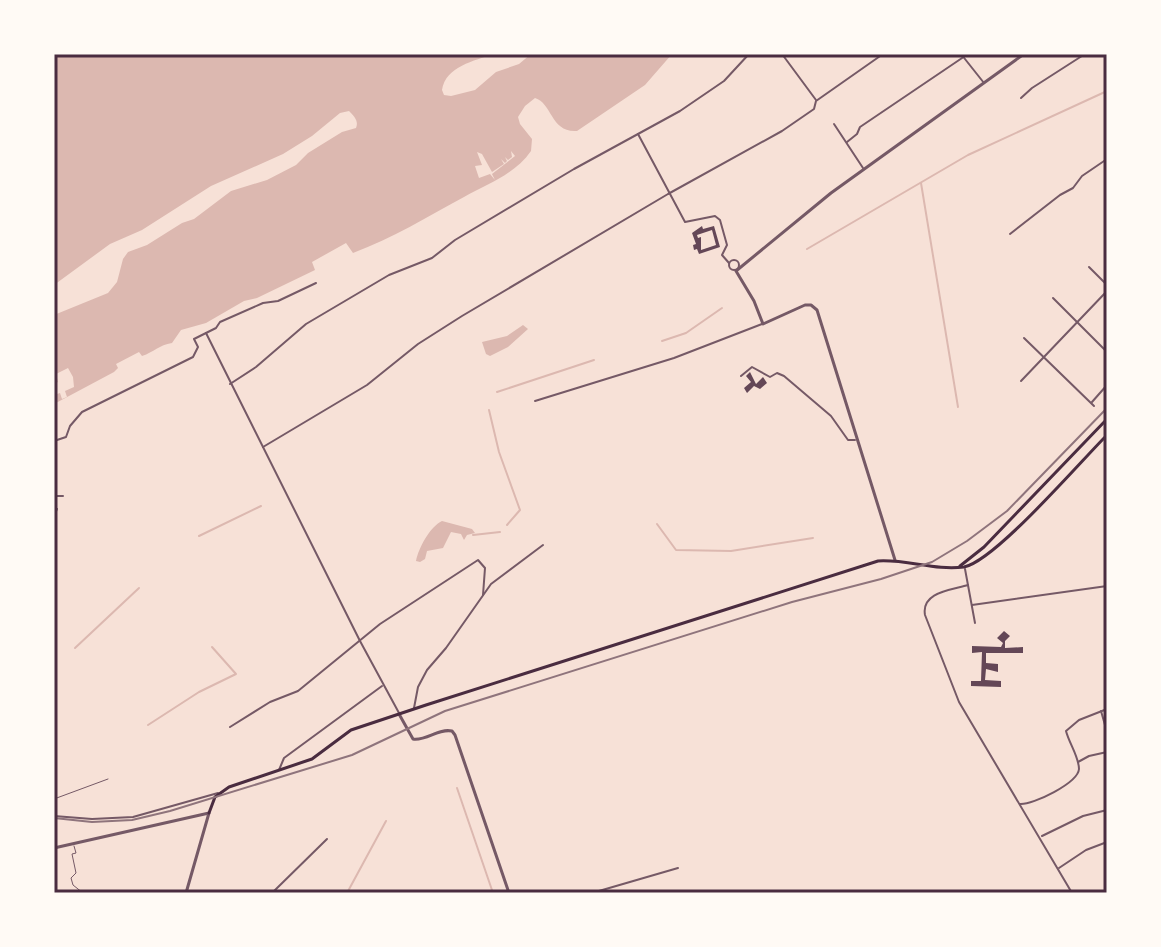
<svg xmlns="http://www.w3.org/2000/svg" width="1161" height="947" font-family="Overpass,sans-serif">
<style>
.water{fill:#dcb8b0}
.pier{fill:#f7e1d7}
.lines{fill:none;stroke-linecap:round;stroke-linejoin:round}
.stream{stroke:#dcb8b0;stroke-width:2}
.building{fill:#644757;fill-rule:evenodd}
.service{stroke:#755966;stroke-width:1}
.minor{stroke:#755966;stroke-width:2}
.tertiary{stroke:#755966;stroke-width:3}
.secondary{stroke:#4a2c40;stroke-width:3}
.rail{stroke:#8f747c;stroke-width:2}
.neatline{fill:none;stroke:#4a2c40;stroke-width:3}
</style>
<rect width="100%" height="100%" fill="#f7e1d7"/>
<g class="water">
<path d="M54,54H494C474,61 446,66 442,90L444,95L451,96L475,90L496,72L519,64L531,54H672L645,85L577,131C551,133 552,103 535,98L525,106L518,117L520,124L532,139L531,151C515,174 488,184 464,197C427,217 393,238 353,253L346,243L312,262L315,270L257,298L244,301L206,323L181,330L172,343C159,345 154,352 142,356L139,352L116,364L118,368L114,372L54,404V315L108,293L117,282L123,259L128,252L147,245L182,223L194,219L231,191L267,180L296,165L308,153L342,132L356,128C359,121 354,116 349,111L340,113L312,136L283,154L211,186L142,230L110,244L54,285Z"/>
<path d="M523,325L528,329L508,347L490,356L486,354L482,342L507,336Z"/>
<path d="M442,521L472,529L475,533L467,535L464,540L461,534L451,532L443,548L427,551L425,559L420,562L416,561C419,547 430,527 442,521Z"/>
</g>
<g class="pier">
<path d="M511,151L515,156L492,174L495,180L490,174L479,178L475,166L482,165L477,152L482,154L492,172L504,164L501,159L505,163L507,161L505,157L508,160L512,157Z"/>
<path d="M68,368L73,377L74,387L65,391L67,397L62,399L60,393L54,395V384L58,382L56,374Z"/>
</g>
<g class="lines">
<g class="stream">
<path d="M921,183L958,407"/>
<path d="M807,249L968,155L1107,91"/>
<path d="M662,341L686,333L722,308"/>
<path d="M497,392L594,360"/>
<path d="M489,410L499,452L520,510L507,525"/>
<path d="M657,524L676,550L731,551L813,538"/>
<path d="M473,535L500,532"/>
<path d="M199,536L261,506"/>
<path d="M75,648L139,588"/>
<path d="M148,725L199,692L236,674L212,647"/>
<path d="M457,788L493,893"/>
<path d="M347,893L386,821"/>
</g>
</g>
<g class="building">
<path d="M702,226L703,229L714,226L720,247L699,254L697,249L694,250L693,245L696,244L692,233ZM712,230L716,245L701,250V237L698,238L697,235Z"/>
<path d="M750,372L756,384L763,377L767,383L760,389L754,386L747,393L744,388L751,382L746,376Z"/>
<path d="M1004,631L1010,636L1005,641V648L1023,647V653H986V663L998,664V672L986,669L985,680L1001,681V687L971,686V681H981L982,652L972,653V646L1001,647L1003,643L997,638Z"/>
</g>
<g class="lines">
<g class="service">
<path d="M54,799L108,779"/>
<path d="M74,846L76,853L72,854L76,873L71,878L73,885L83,893"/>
</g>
<g class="minor">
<path d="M782,54L816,100"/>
<path d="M961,54L984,83"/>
<path d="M1021,98L1032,88L1085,54"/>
<path d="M834,124L863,168"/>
<path d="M638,134L685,222L715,216L720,220L727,245L722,255L729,263"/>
<path d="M847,142L857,134L860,127L968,54"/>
<path d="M1010,234L1060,195L1073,188L1082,176L1107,159"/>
<circle cx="734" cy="265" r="5"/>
<path d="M1089,267L1107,285"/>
<path d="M1053,298L1107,352"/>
<path d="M206,333L360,641L399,713"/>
<path d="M1024,338L1094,406"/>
<path d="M741,376L752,367L770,377L777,373L784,376L831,416L848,440H855"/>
<path d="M1021,381L1107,291"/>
<path d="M230,384L256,367L306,324L389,275L432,258L455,240L574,169L680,111L724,81L749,54"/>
<path d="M535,401L674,358L762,324"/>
<path d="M1092,402L1107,385"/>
<path d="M54,441L66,437L70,426L82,412L193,357L198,347L194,339L216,328L220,322L263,303L278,301L316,283"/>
<path d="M263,447L367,385L418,344L462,316L668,194L782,131L814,109L816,101L883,54"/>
<path d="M54,496H63"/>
<path d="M54,517L57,509"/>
<path d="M965,569L975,623"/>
<path d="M968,585C951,590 921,592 925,615L959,702L1072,893"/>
<path d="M972,605L1107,586"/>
<path d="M414,708L418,687L427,670L446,648L491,584L543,545"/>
<path d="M1101,711L1107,732"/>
<path d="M230,727L270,702L298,691L380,624L478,560L485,568L483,595"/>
<path d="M1078,762L1089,756L1107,752"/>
<path d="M279,770L284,758L382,686"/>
<path d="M1020,804C1033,805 1078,783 1079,769C1079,757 1069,743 1066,731L1079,720L1107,709"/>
<path d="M54,816L92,819L133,817L218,793"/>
<path d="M1042,836L1083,816L1107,810"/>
<path d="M1059,868L1086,850L1107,842"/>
<path d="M272,893L327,839"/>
<path d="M592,893L678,868"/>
</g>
<g class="tertiary">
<path d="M895,560L817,310L811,305H805L763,324L754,301L736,271L831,193L1024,54"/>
<path d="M399,714L413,739C427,741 438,728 452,731L455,735L509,893"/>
<path d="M54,848L209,813L186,893"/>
</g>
<g class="secondary">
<path d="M960,566L984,547L1107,419"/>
<path d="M209,813L215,797L229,787L312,759L351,730L426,705L878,561C907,559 935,571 964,567C995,561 1080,462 1107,435"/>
</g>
<path class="rail" d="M54,818L92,822L132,820L170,811L352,755L445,711L792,602L881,579L932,562L967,541L1007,511L1107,408"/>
</g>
<rect width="1161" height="947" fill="none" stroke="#fffaf5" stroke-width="112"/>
<rect x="56" y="56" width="1049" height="835" class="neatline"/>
</svg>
